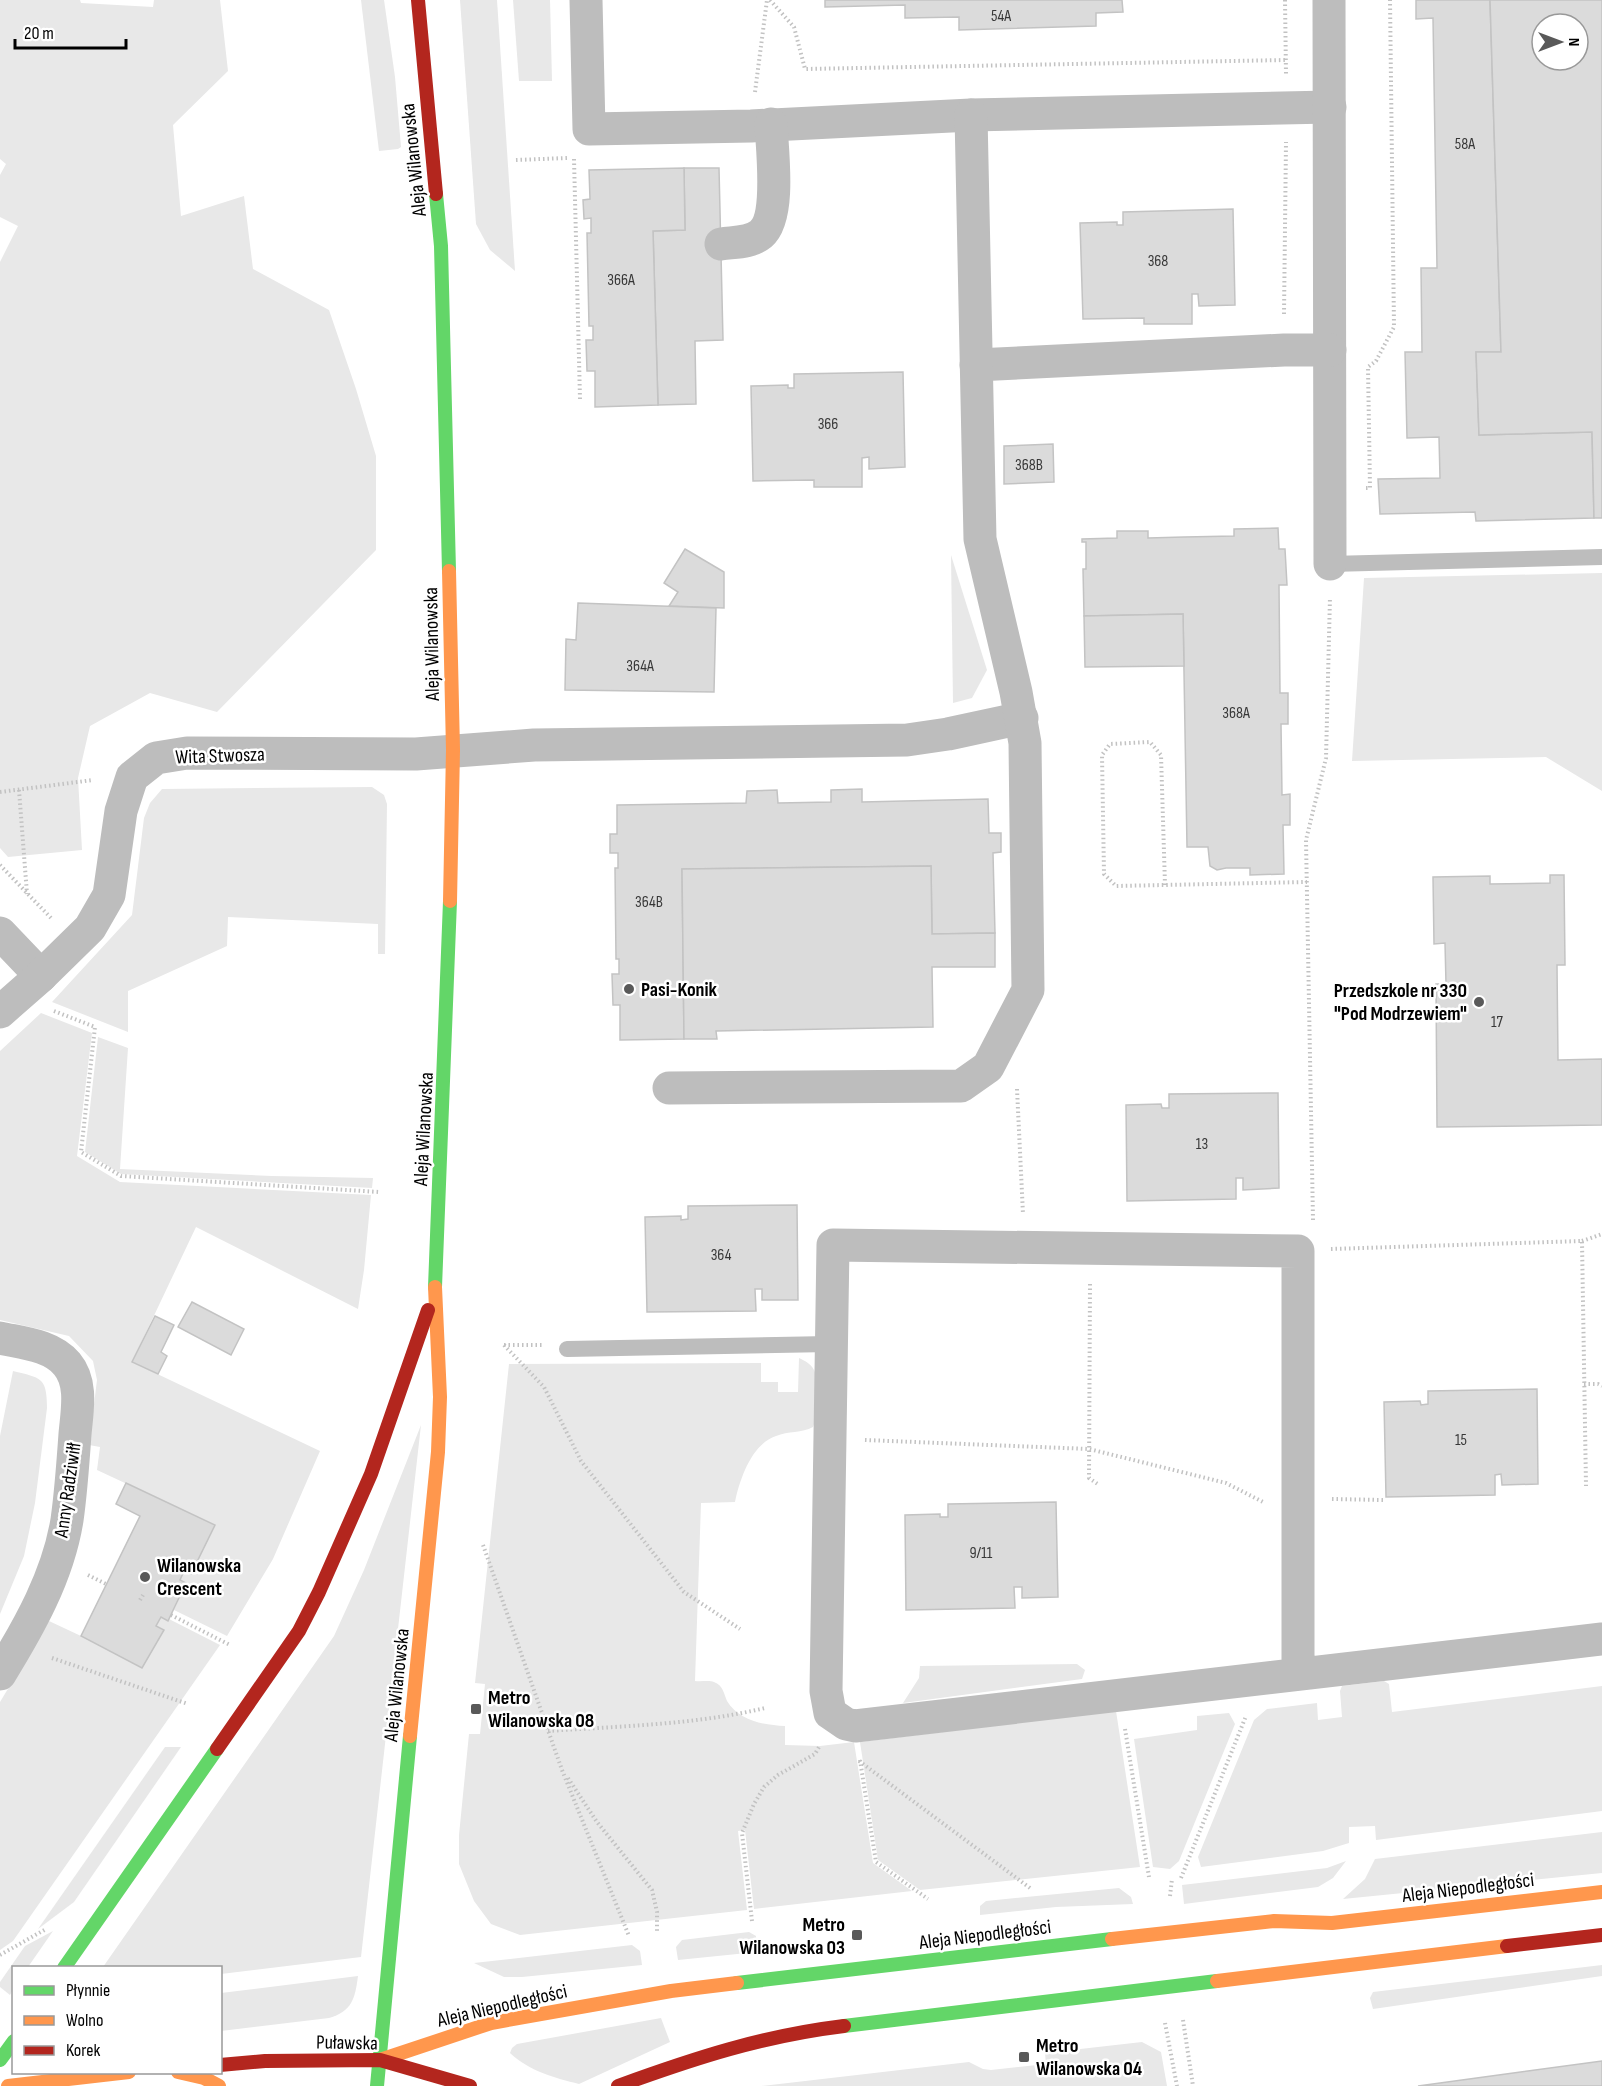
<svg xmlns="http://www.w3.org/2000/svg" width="1602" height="2086" font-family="'Sofia Sans Condensed',sans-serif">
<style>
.green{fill:#e8e8e8}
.building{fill:#dbdbdb;stroke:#c3c3c3;stroke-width:1.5;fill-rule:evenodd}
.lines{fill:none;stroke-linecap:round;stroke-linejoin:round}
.path{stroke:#c2c2c2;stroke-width:4;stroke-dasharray:1.5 3;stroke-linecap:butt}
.lane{stroke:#bdbdbd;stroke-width:16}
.street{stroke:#bdbdbd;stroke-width:33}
.fast{stroke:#63d668;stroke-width:14}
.slow{stroke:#ff974d;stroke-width:14}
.jam{stroke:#b3261e;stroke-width:14}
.poi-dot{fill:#595959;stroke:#fff;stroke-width:2}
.labels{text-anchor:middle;stroke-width:5;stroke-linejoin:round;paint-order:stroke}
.number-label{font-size:16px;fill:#373737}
.street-label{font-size:20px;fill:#000;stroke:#fff}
.poi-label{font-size:20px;font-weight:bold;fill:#000;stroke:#fff;text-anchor:start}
</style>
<rect width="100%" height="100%" fill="#fff"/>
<g class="green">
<path d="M0,0H80L81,3L153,7L154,0H220L228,71L173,125L181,216L244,196L253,269L329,310L356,389L376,456V550L217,712L150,693L90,726L78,778L82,850L8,857L0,848V262L18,226L0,217V175L6,164L0,159Z"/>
<path d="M361,0H384L395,77L401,147L398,149L379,151Z"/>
<path d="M460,0H497L515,271L490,250L476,224Z"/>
<path d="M513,0H550L552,81H519Z"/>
<path d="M951,555L987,670L972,698L953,703Z"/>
<path d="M1602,573V791L1546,757L1352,761L1364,578Z"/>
<path d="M372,787L384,795L387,804L385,954H378V924L228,917L227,946L128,991V1032L52,1002L132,915L144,818L150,803L162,789Z"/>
<path d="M41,1013L92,1033L77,1156L120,1182L371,1195L364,1270L358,1309L196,1227L132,1362L320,1451L273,1559L227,1636L174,1610L186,1583L180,1580L184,1571L191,1574L215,1525L97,1470L100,1447L89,1445L97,1380L93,1361L69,1336L0,1320V1051Z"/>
<path d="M98,1037L128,1048L120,1169L272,1176L373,1178L372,1188L121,1174L85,1152Z"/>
<path d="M799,1358C805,1361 810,1363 814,1370C820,1381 818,1415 813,1427C802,1433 788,1431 776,1436C752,1444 740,1478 735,1502L701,1503L695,1681C701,1682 709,1680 714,1682C723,1685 724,1694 727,1701C739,1721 764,1725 785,1726V1745L820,1746L854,1742L873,1863L912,1891L754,1909L745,1830L738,1831L747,1910L520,1935L491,1924L474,1901L459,1864V1835L469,1734H480L485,1684L475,1683L509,1364L761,1363V1382H778V1392H798Z"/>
<path d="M13,1371C41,1378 47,1377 47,1408L35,1503L24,1556L0,1614V1436Z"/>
<path d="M421,1425L361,1957L221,1974L220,1968L103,1967L334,1636L364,1570Z"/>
<path d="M161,1617L168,1621L169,1619L220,1645L13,1941L0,1950V1702L49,1621L81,1636L156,1626Z"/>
<path d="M1077,1664L1085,1670L1082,1679L903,1703L919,1678L920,1666Z"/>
<path d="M1384,1681L1389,1684L1392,1712L1602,1686V1811L1376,1840L1375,1826L1349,1827V1843L1323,1851L1201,1867L1198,1857L1254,1720L1267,1709L1317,1703L1318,1720L1342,1717L1340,1691L1342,1686Z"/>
<path d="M1116,1711L1140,1867L920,1890L878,1860L860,1742Z"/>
<path d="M1229,1713L1235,1724L1179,1861L1170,1869L1153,1867L1134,1739L1197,1730V1716Z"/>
<path d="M165,1747H181L74,1902L38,1929Z"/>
<path d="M1602,1832V1873L1343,1899L1365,1879L1375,1859Z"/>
<path d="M1346,1861L1333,1878L1318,1887L1184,1904L1182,1885L1327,1868Z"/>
<path d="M1119,1888L1131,1897L1133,1904L1056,1907L980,1915V1906L986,1901Z"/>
<path d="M53,1931L28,1967L14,1968L13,1989L10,1995L0,1987V1982L25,1946Z"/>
<path d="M749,1932L756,1936L757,1952L678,1960L676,1947L682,1940Z"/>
<path d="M632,1945L640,1951L642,1965L522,1977H504L474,1963Z"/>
<path d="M1602,1965V1976L1373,2009L1370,1998L1373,1992Z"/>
<path d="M358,1976C355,1999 352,2011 329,2018L221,2031V1993Z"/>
<path d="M661,2018L670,2042L579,2084C555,2078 529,2071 510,2053L512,2048L517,2044Z"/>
<path d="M1142,2042L1161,2052L1167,2086H761L969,2062L983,2069L991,2070L1046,2064L1045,2053Z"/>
</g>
<g class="building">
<path d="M825,0H1122L1123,12L1096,13V26L959,30V17L905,18V5L825,7Z"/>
<path d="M1416,0H1490L1501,352H1476L1479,435L1592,432L1594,518L1476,521L1475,512L1380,514L1378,479L1440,478L1439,437L1407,438L1405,352H1422L1421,268H1437L1433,18L1416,19Z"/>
<path d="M1490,0H1602V518H1594L1592,432L1479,435L1476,352H1501ZM1542,24H1578V60H1542Z"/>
<path d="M684,168H719L723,340L695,341L696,404L658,405L653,231L685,230Z"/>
<path d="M684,168L685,230L653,231L658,405L595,407V371H587L586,340H593V326H589L587,233H591V218L584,219L583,200L590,199L589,170Z"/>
<path d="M1233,209L1235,305L1199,306L1198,294H1192V324H1144V318L1083,319L1080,223L1117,222V225H1123V212Z"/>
<path d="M903,372L905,467L869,469V457L862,458V487H814V480L753,481L751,386L788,385V388H794V374Z"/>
<path d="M1053,444L1054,482L1004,484V446Z"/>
<path d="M1278,528L1279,549H1285L1287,585H1279L1280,693H1288V724H1281L1282,795L1290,794V825H1283L1284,874L1250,875V868H1226L1217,870L1210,866L1208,847H1187L1183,614L1084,616L1083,569H1086V542H1082V539L1117,538V531H1148V538L1184,537L1234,536V529Z"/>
<path d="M685,549L724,572V608L669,606L678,592L664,583Z"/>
<path d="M578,603L716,608L714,692L565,690L566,639L576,640Z"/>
<path d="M1183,614L1184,666L1085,667L1084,616Z"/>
<path d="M862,789V802L988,799L989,833H1001V852L993,853L995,933L932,934L931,866L682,869L684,1039L620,1040V1005H613L612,974H619V959H616L615,868H618V853H610V834H617V805L746,803L747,791L777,790L778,803L831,802V790Z"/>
<path d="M931,866L932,934L995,933V967H932L933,1027L716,1031L717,1039H684L682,869Z"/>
<path d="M1550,875H1564L1565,965H1557L1558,1060L1602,1059V1125L1437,1127L1436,984H1446L1445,943L1434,944L1433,877L1490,876V884L1550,883Z"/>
<path d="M1278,1093L1279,1188L1243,1190V1178H1236V1199L1127,1201L1126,1105L1161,1104L1162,1108H1169V1094Z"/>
<path d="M797,1205L798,1300H762V1289H755L756,1311L647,1312L645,1217L681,1216V1220L688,1219V1206Z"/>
<path d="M192,1302L244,1329L231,1355L178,1327Z"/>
<path d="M155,1316L174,1325L161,1352L167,1356L158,1374L132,1362Z"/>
<path d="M1537,1389L1538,1484L1502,1485L1501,1474L1495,1475V1495L1386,1497L1384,1402L1420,1401L1421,1405L1428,1404V1391Z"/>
<path d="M126,1483L215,1525L191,1574L184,1571L180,1580L186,1583L168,1621L161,1617L156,1626L164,1630L142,1668L81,1636L140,1516L116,1504Z"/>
<path d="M1056,1502L1058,1597L1022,1598V1587H1014L1015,1608L906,1610L905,1515L940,1514V1517H948V1504Z"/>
<path d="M1602,2061V2086H1418Z"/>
</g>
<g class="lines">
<g class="path">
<path d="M770,0L794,27L805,69L1286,60"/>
<path d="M1285,0L1286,74"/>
<path d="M755,92L767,0"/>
<path d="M574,159L580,399"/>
<path d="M516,160L567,158"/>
<path d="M1284,314L1286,142"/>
<path d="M1366,488H1370L1368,367L1376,361L1394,327L1390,0"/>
<path d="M19,790L27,894"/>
<path d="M0,792L93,780"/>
<path d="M0,865L51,918"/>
<path d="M1165,885L1161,755L1150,742L1110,744L1102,755L1104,874L1116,886L1307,882"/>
<path d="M54,1011L95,1027L81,1152L121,1176L379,1192"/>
<path d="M1017,1089L1023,1214"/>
<path d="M1313,1220L1306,840L1326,758L1330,597"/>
<path d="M1582,1241L1602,1234"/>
<path d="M1331,1249L1582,1241L1586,1486"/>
<path d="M1090,1284L1089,1478L1099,1485"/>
<path d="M504,1345L544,1387L581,1461L684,1592L740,1629"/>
<path d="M504,1345H542"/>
<path d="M1584,1384H1598L1602,1386"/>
<path d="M865,1440L1089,1449L1226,1483L1263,1502"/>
<path d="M1332,1499L1383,1500"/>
<path d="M483,1545L562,1770L629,1936"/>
<path d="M88,1575L106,1584"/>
<path d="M140,1600L143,1595"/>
<path d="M171,1615L230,1645"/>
<path d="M52,1658L188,1704"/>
<path d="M1125,1729L1149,1877"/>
<path d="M548,1731C621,1726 694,1725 765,1708"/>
<path d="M860,1760L876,1862L928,1899"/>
<path d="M859,1761L1030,1888"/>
<path d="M568,1778L597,1822L652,1890L657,1912V1933"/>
<path d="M1181,1878L1246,1716"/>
<path d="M1170,1896L1172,1879"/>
<path d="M752,1921L742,1833L754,1804L764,1787L778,1775L815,1754L819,1747"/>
<path d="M0,1955L46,1929"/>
<path d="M1183,2020L1193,2086"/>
<path d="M1165,2023L1177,2086"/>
</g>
<g class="lane">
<path d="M1330,564L1602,557"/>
<path d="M567,1349L830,1344"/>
</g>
<g class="street">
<path d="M586,0L589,129L751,126L971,115L1330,107"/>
<path d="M1329,0L1330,564"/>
<path d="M721,244C735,242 750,243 761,234C781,217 772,149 771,124"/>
<path d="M976,365L1284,350H1330"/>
<path d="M0,933L41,976"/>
<path d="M0,1012L41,976L90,928L109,895L121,811L132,777L156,758L187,753L416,754L534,745L907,740L948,734L1022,718"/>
<path d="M669,1088L961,1086L988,1067L1028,990L1025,743L1016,692L980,539L971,115"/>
<path d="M0,1338C22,1343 51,1345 67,1364C83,1383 77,1411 75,1434C73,1463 71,1492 67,1520C58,1576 29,1627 0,1674"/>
<path d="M1298,1674V1251L833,1245L826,1691L830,1713L846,1724L855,1726L1602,1639"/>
</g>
<g class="fast">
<path d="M436,194L441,246L449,571"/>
<path d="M435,1287L450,901"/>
<path d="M64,1968L217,1749"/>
<path d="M737,1983L1112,1939"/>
<path d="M844,2026L1217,1981"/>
<path d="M0,2060L14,2041"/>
<path d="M377,2086L410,1736"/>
</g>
<g class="slow">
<path d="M449,571L453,750L450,901"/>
<path d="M410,1736L438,1452L440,1397L435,1287"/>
<path d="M1112,1939L1274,1921L1332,1923L1602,1892"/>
<path d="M1217,1981L1507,1946"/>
<path d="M380,2060L491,2023L671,1991L737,1983"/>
<path d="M178,2072L204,2078L219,2086"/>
<path d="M8,2086L129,2072"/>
</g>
<g class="jam">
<path d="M418,0L436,194"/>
<path d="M217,1749L299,1631L319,1592L371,1474L428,1310"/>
<path d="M1507,1946L1602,1935"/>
<path d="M220,2065L265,2061L380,2060L470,2086"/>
<path d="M618,2086C695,2058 762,2036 844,2026"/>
</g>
</g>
<g class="poi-dot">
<circle cx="629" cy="989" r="6"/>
<circle cx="1479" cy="1002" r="6"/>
<circle cx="145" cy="1577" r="6"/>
<rect x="470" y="1703" width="12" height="12" rx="3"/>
<rect x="851" y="1929" width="12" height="12" rx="3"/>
<rect x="1018" y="2051" width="12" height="12" rx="3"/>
</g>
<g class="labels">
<g class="number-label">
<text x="1001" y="21">54A</text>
<text x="1465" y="149">58A</text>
<text x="1158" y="266">368</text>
<text x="621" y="285">366A</text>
<text x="828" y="429">366</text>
<text x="1029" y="470">368B</text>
<text x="640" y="671">364A</text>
<text x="1236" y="718">368A</text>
<text x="649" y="907">364B</text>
<text x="1497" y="1027">17</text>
<text x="1202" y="1149">13</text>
<text x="721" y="1260">364</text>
<text x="1461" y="1445">15</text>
<text x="981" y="1558">9/11</text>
</g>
<g class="street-label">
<text transform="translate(413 160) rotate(-96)" y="7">Aleja Wilanowska</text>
<text transform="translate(431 644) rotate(-91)" y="7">Aleja Wilanowska</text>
<text transform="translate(220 755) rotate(-2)" y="7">Wita Stwosza</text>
<text transform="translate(423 1129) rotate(-87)" y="7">Aleja Wilanowska</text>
<text transform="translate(67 1490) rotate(-82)" y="7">Anny Radziwiłł</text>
<text transform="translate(396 1685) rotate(-84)" y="7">Aleja Wilanowska</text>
<text transform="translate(1468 1887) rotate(-7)" y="7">Aleja Niepodległości</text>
<text transform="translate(985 1934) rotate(-7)" y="7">Aleja Niepodległości</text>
<text transform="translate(502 2005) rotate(-13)" y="7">Aleja Niepodległości</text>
<text transform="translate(347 2042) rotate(1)" y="7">Puławska</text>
</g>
<g class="poi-label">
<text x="641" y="996">Pasi-Konik</text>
<text x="1467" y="997" text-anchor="end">Przedszkole nr 330<tspan x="1467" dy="23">"Pod Modrzewiem"</tspan></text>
<text x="157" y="1572">Wilanowska<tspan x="157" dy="23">Crescent</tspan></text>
<text x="488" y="1704">Metro<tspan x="488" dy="23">Wilanowska 08</tspan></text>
<text x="845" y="1931" text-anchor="end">Metro<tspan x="845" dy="23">Wilanowska 03</tspan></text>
<text x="1036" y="2052">Metro<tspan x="1036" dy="23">Wilanowska 04</tspan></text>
</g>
</g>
<rect x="12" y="1966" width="210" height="108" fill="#ffffff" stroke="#999999" stroke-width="1.5"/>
<rect x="24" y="1986" width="30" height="9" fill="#63d668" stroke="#999999" stroke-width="1.5"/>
<text x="66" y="1996" font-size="18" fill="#000000">Płynnie</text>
<rect x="24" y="2016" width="30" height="9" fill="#ff974d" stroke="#999999" stroke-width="1.5"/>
<text x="66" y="2026" font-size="18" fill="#000000">Wolno</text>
<rect x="24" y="2046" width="30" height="9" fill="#b3261e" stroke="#999999" stroke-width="1.5"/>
<text x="66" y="2056" font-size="18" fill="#000000">Korek</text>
<g transform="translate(1560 42) rotate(90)"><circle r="28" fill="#ffffff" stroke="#999999" stroke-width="1.5"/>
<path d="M0-4.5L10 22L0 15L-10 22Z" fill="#595959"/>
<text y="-9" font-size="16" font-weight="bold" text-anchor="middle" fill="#000000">N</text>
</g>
<path d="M15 39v9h111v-9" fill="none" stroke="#000000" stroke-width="3"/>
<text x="24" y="39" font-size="18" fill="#000000" stroke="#ffffff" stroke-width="4.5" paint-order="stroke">20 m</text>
</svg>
